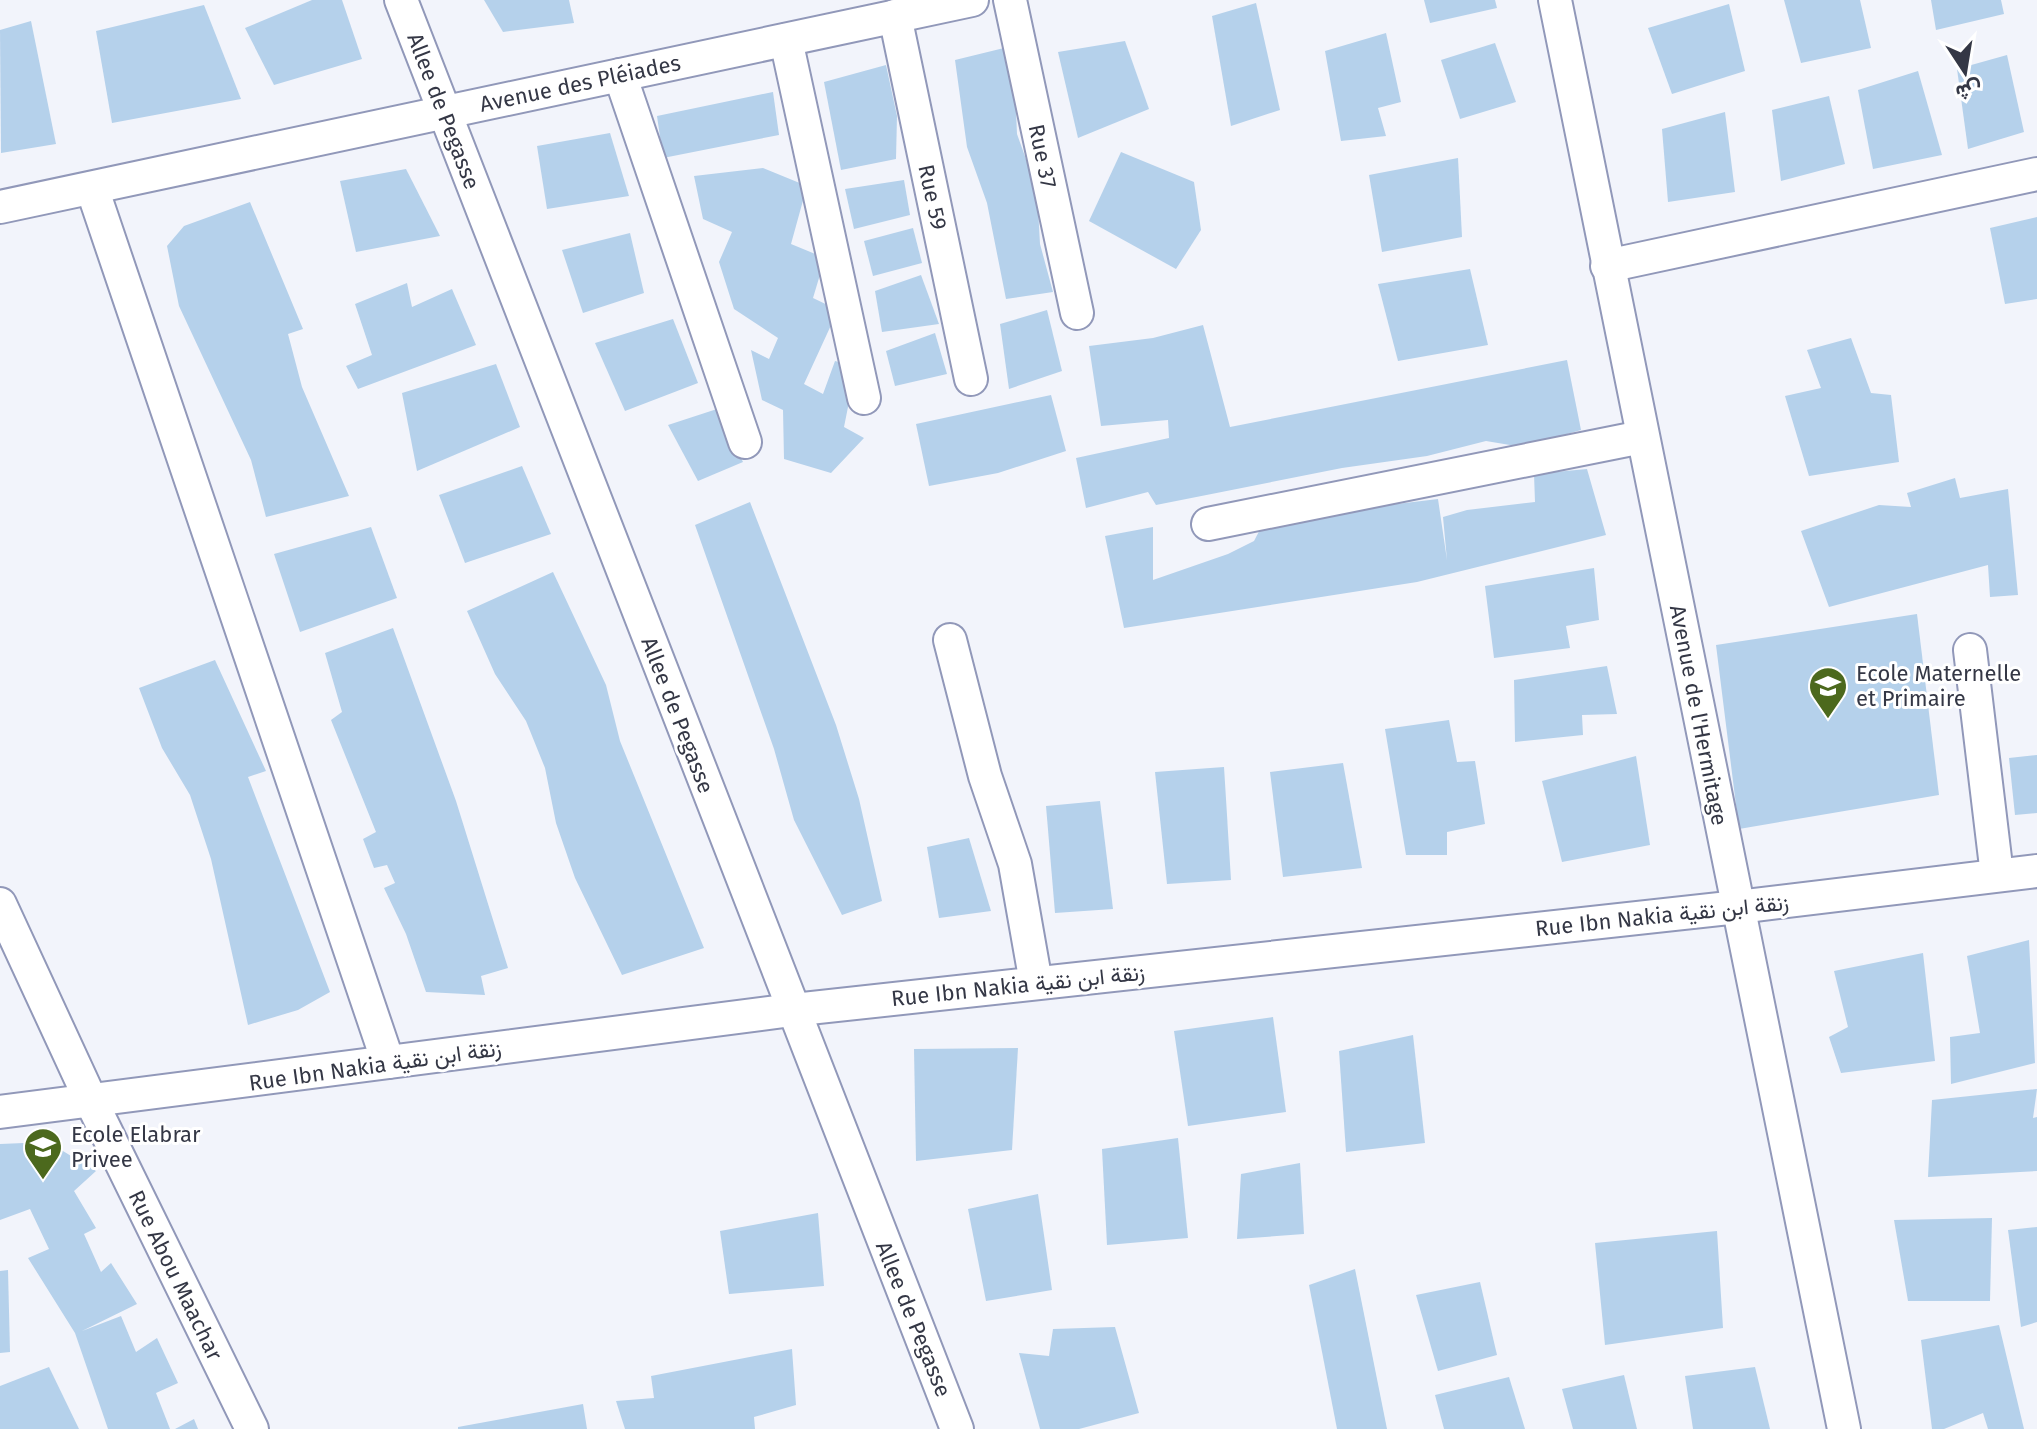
<svg xmlns="http://www.w3.org/2000/svg" width="2037" height="1429" font-family="'Fira Sans',Vazirmatn,sans-serif">
<style>
.building{fill:#b5d1eb}
.lines{fill:none;stroke-linecap:round;stroke-linejoin:round}
.street-casing{stroke:#9198b9;stroke-width:36}
.street{stroke:#fff;stroke-width:32}
.labels{text-anchor:middle;stroke-width:6;stroke-linejoin:round;paint-order:stroke}
.street-label{font-size:22px;fill:#343745;stroke:#fff}
.poi-label{font-size:22px;fill:#343745;stroke:#fff;text-anchor:start}
</style>
<rect width="100%" height="100%" fill="#f2f4fb"/>
<g class="building">
<path d="M312,0H342L362,59L274,85L245,28Z"/>
<path d="M484,0H569L574,23L503,32Z"/>
<path d="M1424,0H1495L1497,8L1430,23Z"/>
<path d="M1784,0H1860L1871,48L1801,63Z"/>
<path d="M1931,0H2001L2004,14L1936,30Z"/>
<path d="M1256,3L1280,110L1231,126L1212,16Z"/>
<path d="M1729,4L1745,71L1672,94L1648,28Z"/>
<path d="M204,5L241,99L112,123L96,31Z"/>
<path d="M31,21L56,144L1,153L0,30Z"/>
<path d="M1386,33L1401,102L1378,108L1386,136L1341,141L1325,51Z"/>
<path d="M1125,41L1149,109L1078,138L1058,52Z"/>
<path d="M1495,43L1516,102L1460,119L1441,60Z"/>
<path d="M1004,48L1015,89L1017,134L1037,190L1040,244L1053,292L1006,299L987,203L967,147L955,60Z"/>
<path d="M2007,55L2024,132L1968,149L1957,69Z"/>
<path d="M886,65L897,116L896,159L841,170L824,82Z"/>
<path d="M1918,71L1942,155L1873,169L1858,90Z"/>
<path d="M773,92L779,135L663,158L657,116Z"/>
<path d="M1829,96L1845,164L1781,181L1772,110Z"/>
<path d="M1725,112L1735,192L1668,202L1662,129Z"/>
<path d="M610,133L629,196L547,209L537,146Z"/>
<path d="M1121,152L1194,182L1201,230L1176,269L1089,221Z"/>
<path d="M1458,158L1462,237L1382,252L1369,175Z"/>
<path d="M763,168L807,186L791,244L825,258L813,298L838,310L804,384L823,394L835,361L856,367L844,427L864,438L831,473L784,459L783,410L762,400L751,350L769,359L778,338L734,309L719,262L732,232L703,219L694,176Z"/>
<path d="M406,169L440,236L356,252L340,181Z"/>
<path d="M904,180L910,215L854,229L845,189Z"/>
<path d="M250,202L303,329L288,334L302,387L349,496L266,517L251,460L179,306L167,246L184,226Z"/>
<path d="M2037,217V299L2005,304L1990,228Z"/>
<path d="M913,228L922,263L873,276L864,241Z"/>
<path d="M630,233L644,293L583,313L562,250Z"/>
<path d="M1470,269L1488,345L1398,361L1378,284Z"/>
<path d="M921,275L939,324L882,332L875,291Z"/>
<path d="M407,283L412,307L452,289L476,345L358,389L346,366L372,355L355,304Z"/>
<path d="M1047,310L1062,371L1009,389L1000,324Z"/>
<path d="M673,319L698,383L625,411L595,343Z"/>
<path d="M1203,325L1230,427L1567,360L1581,430L1522,447L1486,441L1427,456L1342,468L1156,505L1148,492L1086,508L1076,458L1169,438L1168,420L1101,426L1089,346L1153,338Z"/>
<path d="M935,333L947,374L895,386L886,351Z"/>
<path d="M1851,338L1871,393L1891,395L1899,462L1809,476L1785,396L1821,388L1807,350Z"/>
<path d="M496,364L520,427L417,471L402,393Z"/>
<path d="M1051,395L1066,451L998,473L929,486L916,424Z"/>
<path d="M717,409L743,462L698,481L668,425Z"/>
<path d="M522,466L551,534L465,563L439,495Z"/>
<path d="M1587,469L1606,535L1417,582L1124,628L1105,536L1153,527V580L1228,554L1254,541L1265,520L1438,499L1447,560L1443,517L1467,510L1535,502L1534,474Z"/>
<path d="M1955,478L1960,498L2008,489L2018,595L1990,597L1988,565L1829,607L1801,531L1879,505L1911,507L1907,493Z"/>
<path d="M750,502L836,725L859,799L882,901L842,915L794,820L774,749L695,525Z"/>
<path d="M371,527L397,598L300,632L274,554Z"/>
<path d="M1594,568L1599,620L1566,626L1570,648L1494,658L1485,586Z"/>
<path d="M553,572L606,685L620,741L704,948L622,975L575,878L556,823L545,768L526,721L495,674L467,611Z"/>
<path d="M1917,614L1939,795L1739,829L1716,645Z"/>
<path d="M393,628L456,801L508,968L481,976L485,995L426,992L406,934L384,888L395,883L387,865L374,868L363,839L376,832L331,720L342,712L325,653Z"/>
<path d="M215,660L266,771L248,777L330,992L298,1010L248,1025L211,859L190,795L162,748L139,688Z"/>
<path d="M1607,666L1617,714L1582,715L1583,735L1515,742L1514,680Z"/>
<path d="M1449,720L1457,762L1475,761L1485,824L1447,832V855H1406L1385,729Z"/>
<path d="M2037,755V813L2015,815L2009,758Z"/>
<path d="M1636,756L1650,845L1562,862L1542,781Z"/>
<path d="M1343,763L1362,868L1283,877L1270,772Z"/>
<path d="M1224,767L1231,880L1167,884L1155,772Z"/>
<path d="M1100,801L1113,909L1055,913L1046,806Z"/>
<path d="M969,838L991,911L939,918L927,847Z"/>
<path d="M2029,940L2035,1063L1951,1084L1950,1037L1980,1033L1967,956Z"/>
<path d="M1923,953L1935,1061L1841,1073L1829,1037L1848,1027L1834,971Z"/>
<path d="M1273,1017L1286,1112L1188,1126L1174,1031Z"/>
<path d="M1413,1035L1425,1143L1346,1152L1339,1051Z"/>
<path d="M1018,1048L1012,1150L916,1161L914,1049Z"/>
<path d="M2037,1089L2033,1118L2037,1117V1171L1928,1177L1932,1100Z"/>
<path d="M1178,1138L1188,1238L1107,1245L1102,1149Z"/>
<path d="M48,1142L96,1171L74,1191L96,1228L84,1234L101,1272L111,1263L137,1304L82,1331L121,1316L136,1352L157,1338L178,1383L156,1393L170,1429H108L75,1333L28,1258L49,1249L30,1209L0,1220V1144Z"/>
<path d="M1300,1163L1304,1234L1237,1239L1241,1174Z"/>
<path d="M1038,1194L1052,1290L986,1301L968,1209Z"/>
<path d="M818,1213L824,1286L729,1294L720,1231Z"/>
<path d="M1992,1218L1990,1301H1908L1894,1220Z"/>
<path d="M2037,1227V1322L2021,1327L2008,1230Z"/>
<path d="M1717,1231L1723,1328L1605,1345L1595,1243Z"/>
<path d="M1355,1269L1387,1429H1337L1309,1285Z"/>
<path d="M8,1270L10,1352L0,1353V1271Z"/>
<path d="M1480,1282L1497,1355L1438,1371L1416,1295Z"/>
<path d="M1999,1325L2024,1429H1988L1983,1413L1944,1429H1932L1921,1340Z"/>
<path d="M1115,1327L1139,1413L1079,1429H1040L1019,1353L1049,1356L1053,1329Z"/>
<path d="M792,1349L796,1405L754,1417L755,1429H625L616,1401L654,1398L651,1376Z"/>
<path d="M49,1367L79,1429H0V1386Z"/>
<path d="M1755,1367L1770,1429H1693L1685,1376Z"/>
<path d="M1624,1375L1637,1429H1573L1562,1389Z"/>
<path d="M1509,1377L1525,1429H1444L1435,1395Z"/>
<path d="M583,1404L587,1429H458V1427Z"/>
<path d="M194,1419L198,1429H175Z"/>
</g>
<g class="lines">
<g class="street-casing">
<g id="street">
<path d="M401,0L957,1429"/>
<path d="M1010,0L1077,313"/>
<path d="M1555,0L1844,1429"/>
<path d="M895,16L971,379"/>
<path d="M786,40L864,398"/>
<path d="M620,75L745,442"/>
<path d="M92,188L388,1062"/>
<path d="M0,207L972,0"/>
<path d="M1607,266L2037,174"/>
<path d="M1208,524L1642,437"/>
<path d="M950,640L985,776L1015,864L1036,983"/>
<path d="M1970,650L1997,875"/>
<path d="M0,904L92,1103L252,1429"/>
<path d="M0,1112L792,1010L1738,907L2037,871"/>
</g>
</g>
<use href="#street" class="street"/>
</g>
<defs>
<g id="school-pin" transform="scale(2)"><path d="M0 17L-7.5 6A9.5 9.5 0 1 1 7.5 6Z" fill="#4c691d" stroke="#fff"/><path d="M0-5L7-2L0 1L-7-2ZM-4 1L0 2.5L4 1V4Q0 6-4 4Z" fill="#fff"/></g>
</defs>
<g fill-rule="evenodd">
<use href="#school-pin" x="1828" y="686"/>
<use href="#school-pin" x="43" y="1147"/>
</g>
<g class="labels">
<g class="street-label">
<text transform="translate(580 83) rotate(-12)" y="8">Avenue des Pléiades</text>
<text transform="translate(444 111) rotate(69)" y="8">Allee de Pegasse</text>
<text transform="translate(1043 156) rotate(78)" y="8">Rue 37</text>
<text transform="translate(933 197) rotate(78)" y="8">Rue 59</text>
<text transform="translate(678 715) rotate(69)" y="8">Allee de Pegasse</text>
<text transform="translate(1699 715) rotate(79)" y="8">Avenue de l'Hermitage</text>
<text transform="translate(1662 915) rotate(-6)" y="8">Rue Ibn Nakia زنقة ابن نقية</text>
<text transform="translate(1018 985) rotate(-6)" y="8">Rue Ibn Nakia زنقة ابن نقية</text>
<text transform="translate(375 1065) rotate(-8)" y="8">Rue Ibn Nakia زنقة ابن نقية</text>
<text transform="translate(176 1275) rotate(64)" y="8">Rue Abou Maachar</text>
<text transform="translate(914 1319) rotate(68)" y="8">Allee de Pegasse</text>
</g>
<g class="poi-label">
<text x="1856" y="681">Ecole Maternelle<tspan x="1856" dy="25">et Primaire</tspan></text>
<text x="71" y="1142">Ecole Elabrar<tspan x="71" dy="25">Privee</tspan></text>
</g>
</g>
<g transform="translate(1965 72) rotate(168)" stroke="#ffffff" stroke-width="6" paint-order="stroke">
<path d="M0-6L14 30L0 20L-14 30Z" fill="#343745"/>
<text y="-12" font-size="22" font-weight="bold" text-anchor="middle" fill="#343745">ش</text>
</g>
</svg>
